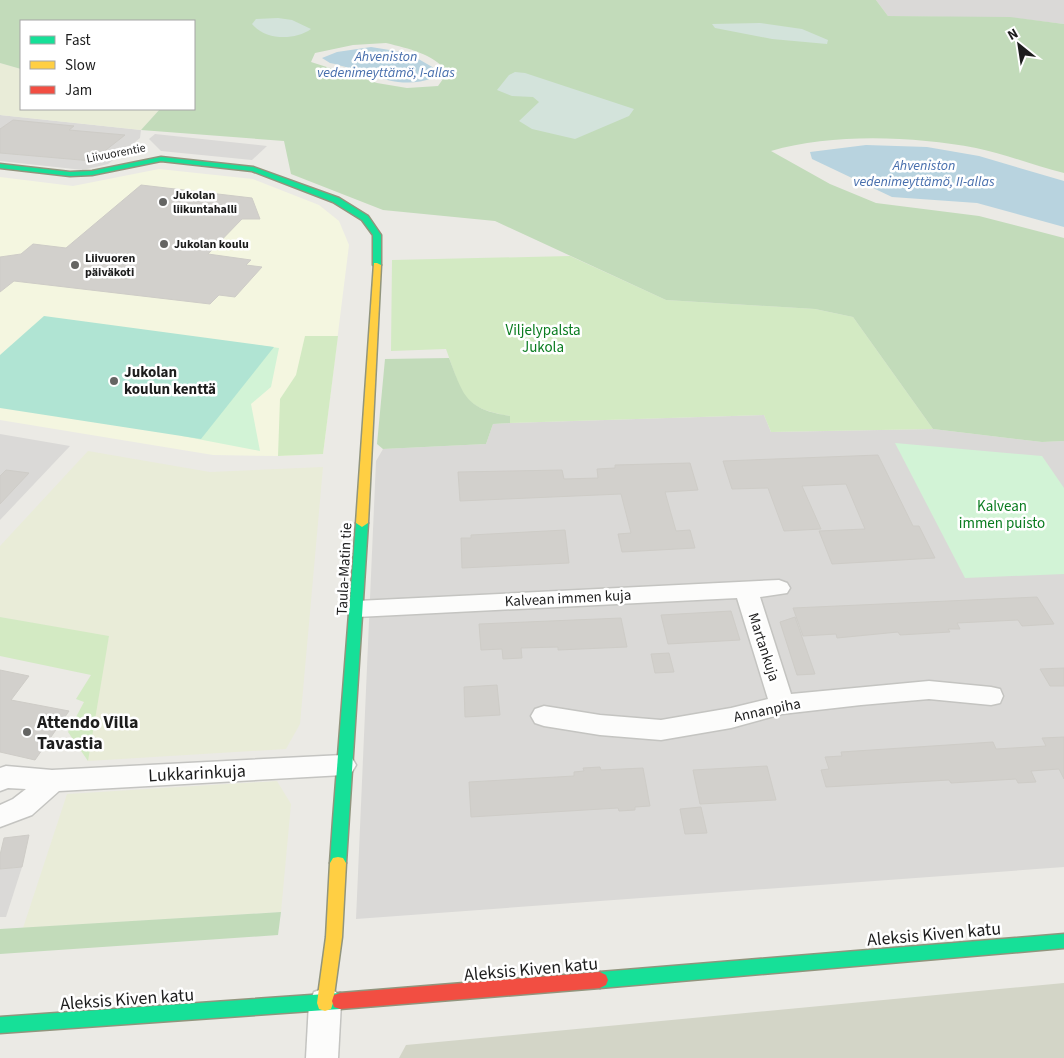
<svg xmlns="http://www.w3.org/2000/svg" width="1064" height="1058" font-family="'Source Sans 3',sans-serif">
<style>
.residential{fill:#dad9d7}
.education{fill:#f4f6e0}
.construction{fill:#d3d5c7}
.farmland{fill:#e9ecd8}
.grass{fill:#d3eac3}
.forest{fill:#c2dbba;fill-rule:evenodd}
.wetland{fill:#d3e3db}
.park{fill:#d2f3d6}
.pitch{fill:#b0e4d3}
.water{fill:#b8d3df}
.building{fill:#d2d0cc;stroke:#ceccc7}
.lines{fill:none;stroke-linecap:round;stroke-linejoin:round}
.street-casing{stroke:#c4c4c1;stroke-width:3}
.fast-casing{stroke:#91957d;stroke-width:3}
.slow-casing{stroke:#91957d;stroke-width:3}
.jam-casing{stroke:#91957d;stroke-width:3}
.street{fill:#fcfcfb;fill-rule:evenodd}
.fast{fill:#16e098;fill-rule:evenodd}
.slow{fill:#ffcf43;fill-rule:evenodd}
.jam{fill:#f24e42;fill-rule:evenodd}
.poi-dot{fill:#656563;stroke:#fff;stroke-width:2}
.labels{text-anchor:middle;stroke-width:5;stroke-linejoin:round;paint-order:stroke}
.far-street-label{font-size:12px;fill:#1d1d1d;stroke:#fff}
.far-poi-label{font-size:12px;font-weight:bold;fill:#1d1d1d;stroke:#fff;text-anchor:start}
.far-water-label{font-size:14px;font-style:italic;fill:#486fad;stroke:#fff}
.park-label{font-size:15px;fill:#0a7c20;stroke:#fff}
.poi-label{font-size:15px;font-weight:bold;fill:#1d1d1d;stroke:#fff;text-anchor:start}
.street-label{font-size:15px;fill:#1d1d1d;stroke:#fff}
.near-poi-label{font-size:18px;font-weight:bold;fill:#1d1d1d;stroke:#fff;text-anchor:start}
.near-street-label{font-size:18px;fill:#1d1d1d;stroke:#fff}
</style>
<rect width="100%" height="100%" fill="#ebeae5"/>
<g class="residential">
<path d="M876,0H1064V24L1014,18L888,16Z"/>
<path d="M0,115L141,130L140,138L108,164L83,170L0,161Z"/>
<path d="M155,134L267,146L252,160L161,151L149,139Z"/>
<path d="M764,415L771,432L933,429L1042,442L1064,441V867L356,919L376,461L383,449L486,444L493,424L510,423Z"/>
<path d="M0,434L70,446L0,520Z"/>
<path d="M22,867L6,917H0V869Z"/>
</g>
<path class="education" d="M159,169L253,179L319,205L339,221L349,245L323,454L278,456L213,455L0,420V177L73,186Z"/>
<path class="construction" d="M1064,983V1058H399L406,1045Z"/>
<g class="farmland">
<path d="M0,63L21,69V109H160L141,130L0,115Z"/>
<path d="M88,451L210,472L323,467L300,724L286,749L88,761L85,742L109,637L0,617V546Z"/>
<path d="M277,781L291,804L281,912L23,928L67,794Z"/>
</g>
<g class="grass">
<path d="M570,256L666,300L815,309L853,317L933,429L771,432L764,415L510,423V416C460,408 462,392 446,349L391,351L392,260Z"/>
<path d="M305,336H338L323,454L278,456L280,399L296,375Z"/>
<path d="M0,617L109,636L88,761L68,732L84,702L76,699L91,675L0,656Z"/>
</g>
<g class="forest">
<path d="M0,0H876L888,16L1010,17L1064,24V173C1034,166 1006,154 976,148C913,136 832,133 771,151L830,184L876,203L979,216L1064,238V441L1042,442L933,429L853,317L815,309L666,300L495,221L383,210L291,174L284,141L141,130L160,109H194V21H21V69L0,63ZM386,43C410,49 431,53 448,72L438,86L407,88L377,83L311,62L315,53L353,45Z"/>
<path d="M449,358C464,397 466,409 510,416V423L493,424L486,444L383,449L377,444L385,359Z"/>
<path d="M281,912L278,935L0,954V929Z"/>
</g>
<g class="wetland">
<path d="M278,18L292,20L311,29C294,41 265,40 252,24L256,19Z"/>
<path d="M760,23L802,29L828,40L827,44L772,39L715,28L712,24Z"/>
<path d="M515,72L525,73L634,109L629,116L575,139L532,129L519,121L539,102L533,97L512,96L497,90L509,75Z"/>
</g>
<g class="park">
<path d="M257,345L279,348L271,387L251,404L260,451L182,436Z"/>
<path d="M895,443L1042,456L1064,488V574L965,578Z"/>
</g>
<path class="pitch" d="M44,316L274,347L201,439L0,408V355Z"/>
<g class="water">
<path d="M371,47L408,53L434,68L433,78C396,92 365,70 330,63L322,58L337,52Z"/>
<path d="M866,145L927,147L979,156L1064,181V227L977,203L892,197L812,159L810,152Z"/>
</g>
<g class="building">
<path d="M13,120L74,126L69,130L125,135L92,161L0,153V129Z"/>
<path d="M141,185L252,198L260,219H242L208,254L251,260L246,265L262,267L235,297L219,295L210,304L14,281L0,292V257L21,254L33,244L66,248Z"/>
<path d="M878,455L913,526H919L935,558L832,564L819,531L865,529L846,484L802,486L821,529L784,531L768,488L732,489L723,461Z"/>
<path d="M690,463L698,490L665,492L676,531L690,530L695,548L622,552L618,534L631,533L621,494L460,501L458,472L562,470L564,479L598,478L597,469L615,468V465Z"/>
<path d="M6,470L29,473L0,504V476Z"/>
<path d="M565,530L569,563L462,568L461,538H471V535Z"/>
<path d="M1037,597L1054,624L1022,626L1018,620L957,623L960,629H948L950,632L900,635L898,632L837,638L836,634L803,636L793,608Z"/>
<path d="M731,611L740,640L668,644L661,615Z"/>
<path d="M795,617L815,674L797,675L780,622Z"/>
<path d="M621,618L627,647L558,650V647L521,648L522,658L503,659L502,649L481,650L479,624Z"/>
<path d="M669,653L674,672L655,673L651,654Z"/>
<path d="M1064,668V686H1050L1040,669Z"/>
<path d="M0,670L29,676L11,700L69,711L35,760L0,752Z"/>
<path d="M497,685L500,715L465,717L464,687Z"/>
<path d="M1064,737V779L1059,769L1031,771L1036,782L1018,783L1016,779L951,783L949,780L826,787L821,770L829,769L825,757L842,756L841,752L993,742L996,749L1046,746L1042,738Z"/>
<path d="M767,766L776,800L700,804L693,770Z"/>
<path d="M600,767L601,770L643,768L650,806L635,807V810L619,811L618,808L471,817L469,782L574,776V772L584,771L583,768Z"/>
<path d="M701,807L707,833L685,834L680,809Z"/>
<path d="M29,835L22,867L0,869V855L4,838Z"/>
</g>
<g class="lines">
<g class="street-casing">
<g id="street">
<path d="M779,580L787,583L790,588L787,593L760,597L791,694L929,681L991,687L1000,689L1003,696L1000,703L991,705L929,699L861,705L782,714L731,728L661,740L600,735L544,726L535,723L531,716L535,709L544,706L600,715L661,720L731,708L768,699L737,598L357,617L349,615L346,609L349,603L357,601Z"/>
<path d="M343,755L352,758L356,765L352,772L343,775L59,791L32,815L0,827V805L13,799L26,789L8,788L0,791V768L6,766L52,770Z"/>
<path d="M325,988L336,992L341,1003L338,1058H306L309,1003L314,992Z"/>
</g>
</g>
<g class="fast-casing">
<g id="fast">
<path d="M161,157L253,167L339,198L368,216L381,235V265L377,267L373,265V235L362,220L333,202L252,171L161,161L92,175L70,176L0,168V164L70,172L92,171Z"/>
<path d="M362,519L368,523L346,863L343,868L338,869L333,868L330,863L333,820L356,523Z"/>
<path d="M1064,934V948L600,988L594,985L592,980L594,975L600,972Z"/>
<path d="M340,993L346,995L348,1001L346,1007L340,1009L0,1033V1017Z"/>
</g>
</g>
<g class="slow-casing">
<g id="slow">
<path d="M374,263H377L381,265L368,523L362,527L356,523Z"/>
<path d="M338,857L343,858L346,863L342,937L333,1003L331,1009L325,1011L319,1009L317,1003L326,937L330,863L333,858Z"/>
</g>
</g>
<g class="jam-casing">
<path id="jam" d="M600,972L606,975L608,980L606,985L600,988L340,1009L334,1007L332,1001L334,995L340,993Z"/>
</g>
<use href="#street" class="street"/>
<use href="#fast" class="fast"/>
<use href="#slow" class="slow"/>
<use href="#jam" class="jam"/>
</g>
<g class="poi-dot">
<circle cx="163" cy="202" r="5"/>
<circle cx="164" cy="244" r="5"/>
<circle cx="75" cy="265" r="5"/>
<circle cx="114" cy="381" r="5"/>
<circle cx="27" cy="732" r="5"/>
</g>
<g class="labels">
<g class="far-street-label">
<text transform="translate(116 153) rotate(-11)" y="4">Liivuorentie</text>
</g>
<g class="far-poi-label">
<text x="173" y="199">Jukolan<tspan x="173" dy="14">liikuntahalli</tspan></text>
<text x="174" y="248">Jukolan koulu</text>
<text x="85" y="262">Liivuoren<tspan x="85" dy="14">päiväkoti</tspan></text>
</g>
<g class="far-water-label">
<text x="386" y="61">Ahveniston<tspan x="386" dy="16">vedenimeyttämö, I-allas</tspan></text>
<text x="924" y="170">Ahveniston<tspan x="924" dy="16">vedenimeyttämö, II-allas</tspan></text>
</g>
<g class="park-label">
<text x="543" y="335">Viljelypalsta<tspan x="543" dy="17">Jukola</tspan></text>
<text x="1002" y="511">Kalvean<tspan x="1002" dy="17">immen puisto</tspan></text>
</g>
<g class="poi-label">
<text x="124" y="377">Jukolan<tspan x="124" dy="17">koulun kenttä</tspan></text>
</g>
<g class="street-label">
<text transform="translate(344 569) rotate(-87)" y="5">Taula-Matin tie</text>
<text transform="translate(568 598) rotate(-3)" y="5">Kalvean immen kuja</text>
<text transform="translate(764 647) rotate(72)" y="5">Martankuja</text>
<text transform="translate(767 710) rotate(-12)" y="5">Annanpiha</text>
</g>
<g class="near-poi-label">
<text x="37" y="728">Attendo Villa<tspan x="37" dy="21">Tavastia</tspan></text>
</g>
<g class="near-street-label">
<text transform="translate(197 773) rotate(-3)" y="6">Lukkarinkuja</text>
<text transform="translate(934 934) rotate(-5)" y="6">Aleksis Kiven katu</text>
<text transform="translate(531 969) rotate(-5)" y="6">Aleksis Kiven katu</text>
<text transform="translate(127 999) rotate(-4)" y="6">Aleksis Kiven katu</text>
</g>
</g>
<rect x="20" y="20" width="175" height="90" fill="#ffffff" stroke="#a5a5a5"/>
<rect x="30" y="36" width="25" height="8" fill="#16e098" stroke="#a5a5a5"/>
<text x="65" y="45" font-size="15" fill="#1d1d1d">Fast</text>
<rect x="30" y="61" width="25" height="8" fill="#ffcf43" stroke="#a5a5a5"/>
<text x="65" y="70" font-size="15" fill="#1d1d1d">Slow</text>
<rect x="30" y="86" width="25" height="8" fill="#f24e42" stroke="#a5a5a5"/>
<text x="65" y="95" font-size="15" fill="#1d1d1d">Jam</text>
<g transform="translate(1019 45) rotate(330)" stroke="#ffffff" stroke-width="4" paint-order="stroke">
<path d="M0-4L9 19L0 12L-9 19Z" fill="#1d1d1d"/>
<text y="-8" font-size="14" font-weight="bold" text-anchor="middle" fill="#1d1d1d">N</text>
</g>
</svg>
